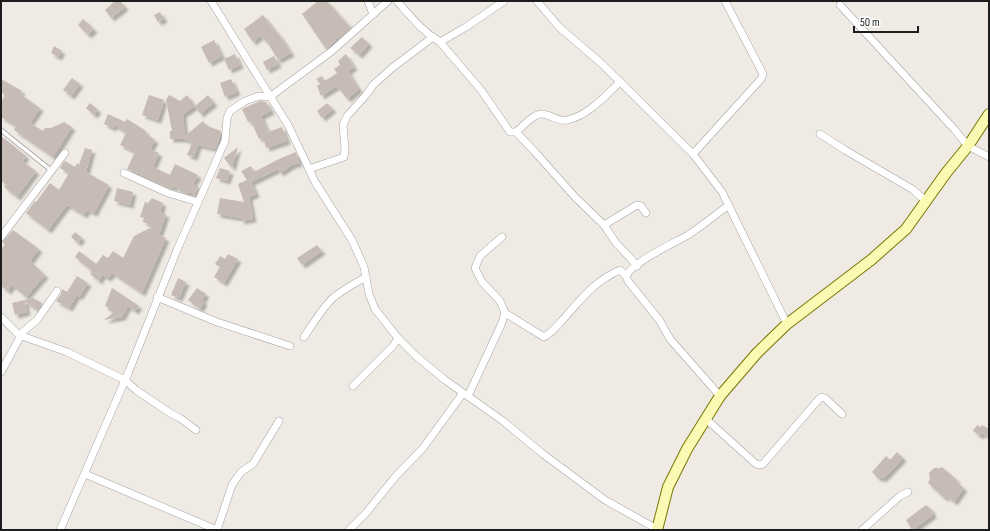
<svg xmlns="http://www.w3.org/2000/svg" width="990" height="531" font-family="'Sofia Sans Condensed',sans-serif">
<style>
.building{fill:#c7bbb6;filter:url(#shadow)}
.lines{fill:none;stroke-linecap:round;stroke-linejoin:round}
.lane-casing{stroke:#a4a4a4;stroke-width:5}
.street-casing{stroke:#a4a4a4;stroke-width:8}
.secondary-casing{stroke:#767800;stroke-width:12}
.lane{stroke:#fff;stroke-width:3.5}
.street{stroke:#fff;stroke-width:7}
.secondary{stroke:#fcf9b4;stroke-width:10}
</style>
<defs>
<filter id="shadow"><feDropShadow dx="3.5" dy="3.5" stdDeviation="1" flood-color="#0004"/></filter>
</defs>
<rect width="100%" height="100%" fill="#efeae3"/>
<g class="building">
<path d="M115,1H120L125,7L111,18L105,10Z"/>
<path d="M318,1H327L351,28L338,39L334,36L336,40L326,49L302,14Z"/>
<path d="M160,12L164,19L158,22L154,15Z"/>
<path d="M263,15L283,40L291,53L278,60L268,43L260,36L253,42L244,29Z"/>
<path d="M83,19L94,29L88,35L78,25Z"/>
<path d="M362,37L369,44L359,55L350,48Z"/>
<path d="M214,40L222,56L209,63L201,47Z"/>
<path d="M54,46L62,51L58,57L51,53Z"/>
<path d="M235,54L240,65L229,70L224,59Z"/>
<path d="M346,54L354,67L348,71L359,89L347,99L337,86L321,96L317,86L320,84L316,79L322,76L325,81L337,73L334,69L340,65L338,61Z"/>
<path d="M274,56L278,64L267,70L263,62Z"/>
<path d="M72,78L80,84L71,96L63,90Z"/>
<path d="M1,79L22,91L20,94L40,108L30,123L43,131L45,128H51L64,122L72,127L53,157L14,130L16,126L1,117V102L5,95L1,92Z"/>
<path d="M231,79L237,92L225,97L220,83Z"/>
<path d="M149,95L164,100L158,120L142,115Z"/>
<path d="M169,95L180,101L187,95L195,106L183,114L185,136L203,121L207,126L221,131L216,149L198,145L194,157L187,155L192,143L184,139H170V131H172L166,100Z"/>
<path d="M208,95L214,103L200,114L195,106Z"/>
<path d="M260,101L266,102L271,111L261,116L268,132L282,127L287,141L266,148L263,137L259,139L251,121L248,122L242,109Z"/>
<path d="M90,103L98,110L94,115L86,108Z"/>
<path d="M327,103L333,109L322,118L317,111Z"/>
<path d="M108,114L125,122L127,119L146,131L145,133L155,140L150,149L159,153L153,167L170,175L175,164L198,175L193,184L199,187L195,195L189,192L187,193L173,186L172,188L127,169L135,152L120,145L126,133L114,125L113,128L104,124Z"/>
<path d="M1,136L26,156L22,161L36,171L17,197L4,187L6,185L1,180Z"/>
<path d="M238,147L232,168L224,158Z"/>
<path d="M85,148L92,150L86,172L109,185L94,213L87,210L84,215L67,205L48,230L26,213L35,201L36,202L50,183L59,190L69,173L60,168L63,163L65,161L75,167L77,163L79,165Z"/>
<path d="M296,152L299,163L292,165L280,173L278,169L251,182L256,194L249,197L253,219L241,221V218L217,214L220,198L244,202L238,184L247,180L241,171L251,166L254,172L281,158Z"/>
<path d="M220,168L230,171L227,181L216,178Z"/>
<path d="M117,188L133,192L130,205L114,201Z"/>
<path d="M152,198L163,203L160,212L166,214L159,235L166,238L142,293L112,273L108,278L102,275L99,281L90,274L92,271L75,257L79,251L96,264L103,255L108,258L113,251L123,258L134,236L154,226L143,222L144,218L140,217L145,202L148,203Z"/>
<path d="M13,230L39,249L30,261L45,275L26,297L12,285L8,291L1,286V250L5,244L2,242Z"/>
<path d="M75,232L82,238L78,243L71,237Z"/>
<path d="M317,245L322,251L302,265L297,258Z"/>
<path d="M228,254L238,259L224,283L214,277L220,267L215,264L220,256L225,259Z"/>
<path d="M77,276L88,283L79,297L77,295L69,308L56,301L61,294L62,289L67,292Z"/>
<path d="M178,278L186,282L179,298L171,295Z"/>
<path d="M112,288L139,306L135,311L128,306L122,317L104,320L114,312L108,310V307L105,306Z"/>
<path d="M197,288L206,294L202,300L204,302L200,309L188,300Z"/>
<path d="M33,298L42,303L38,310L25,302L27,312L15,315L12,303Z"/>
<path d="M977,425L981,427L982,425L989,429V438L982,433L980,436L973,431Z"/>
<path d="M897,452L903,458L883,479L881,477L879,479L872,472L886,456L890,460Z"/>
<path d="M942,467L957,480L956,482L964,488L954,502L946,496L944,498L928,483L930,479L929,473L934,468H940Z"/>
<path d="M926,505L931,509L933,515L912,530L906,520Z"/>
</g>
<g class="lines">
<g class="lane-casing">
<path id="lane" d="M1,130L52,171"/>
</g>
<g class="street-casing">
<g id="street">
<path d="M211,1L288,125L309,169L344,157L345,149L343,125L347,116L367,94L373,85L392,68L433,37"/>
<path d="M368,1L373,14"/>
<path d="M397,1C412,18 421,30 440,42L466,27L504,1"/>
<path d="M537,1L559,27L601,63L693,154L722,192L787,324"/>
<path d="M840,5L954,129L968,146L989,157"/>
<path d="M440,42L481,90L510,132H516C522,127 528,120 535,116C546,109 556,123 567,120C588,116 605,96 620,82"/>
<path d="M271,96L332,51L388,1"/>
<path d="M516,132L535,152L575,197L604,225L637,205L641,206L646,213"/>
<path d="M820,134L845,150L912,189L926,201"/>
<path d="M693,154L761,79L763,74L725,1"/>
<path d="M309,169L315,182L352,240L364,267L369,294L375,309L398,338L416,356L445,380L503,421L543,454L605,500L657,529"/>
<path d="M124,173L168,193L198,202"/>
<path d="M604,225L616,243L633,261L637,266"/>
<path d="M1,237L65,153"/>
<path d="M57,291L37,320L19,335L67,352L125,380L136,390L170,413L180,418L196,430"/>
<path d="M157,297L217,322L290,346"/>
<path d="M505,313L544,337C553,332 559,324 566,316C584,296 595,281 620,270L626,276"/>
<path d="M1,317L19,335V339L1,372"/>
<path d="M304,337C313,324 322,308 334,297C344,289 355,283 366,277"/>
<path d="M353,386L393,346L398,338"/>
<path d="M468,396L501,325L505,313L500,301L482,282L475,268L480,256L502,237"/>
<path d="M720,396L670,339L660,321L628,281L626,276C633,262 674,243 688,235C702,226 715,215 729,205"/>
<path d="M706,419L756,464L759,465L763,464L819,399L822,397L825,398L842,414"/>
<path d="M85,474L217,530"/>
<path d="M60,530L129,371L177,250L225,141L227,118L230,111L245,101L259,96L272,97"/>
<path d="M217,530L232,485L241,472L253,464L279,421"/>
<path d="M349,530L366,513L396,476L423,448L463,393"/>
<path d="M862,530L900,496L908,492"/>
</g>
</g>
<g class="secondary-casing">
<path id="secondary" d="M657,530L668,487L687,449L720,396L757,353L787,324L871,260L906,229L946,173L968,146L989,114"/>
</g>
<use href="#lane" class="lane"/>
<use href="#street" class="street"/>
<use href="#secondary" class="secondary"/>
</g>
<rect width="990" height="531" fill="none" stroke="#1d1d1d" stroke-width="4"/>
<path d="M854 26v6h64v-6" fill="none" stroke="#1d1d1d" stroke-width="2"/>
<text x="860" y="26" font-size="12" fill="#1d1d1d" stroke="#ffffff" stroke-width="3" paint-order="stroke">50 m</text>
</svg>
